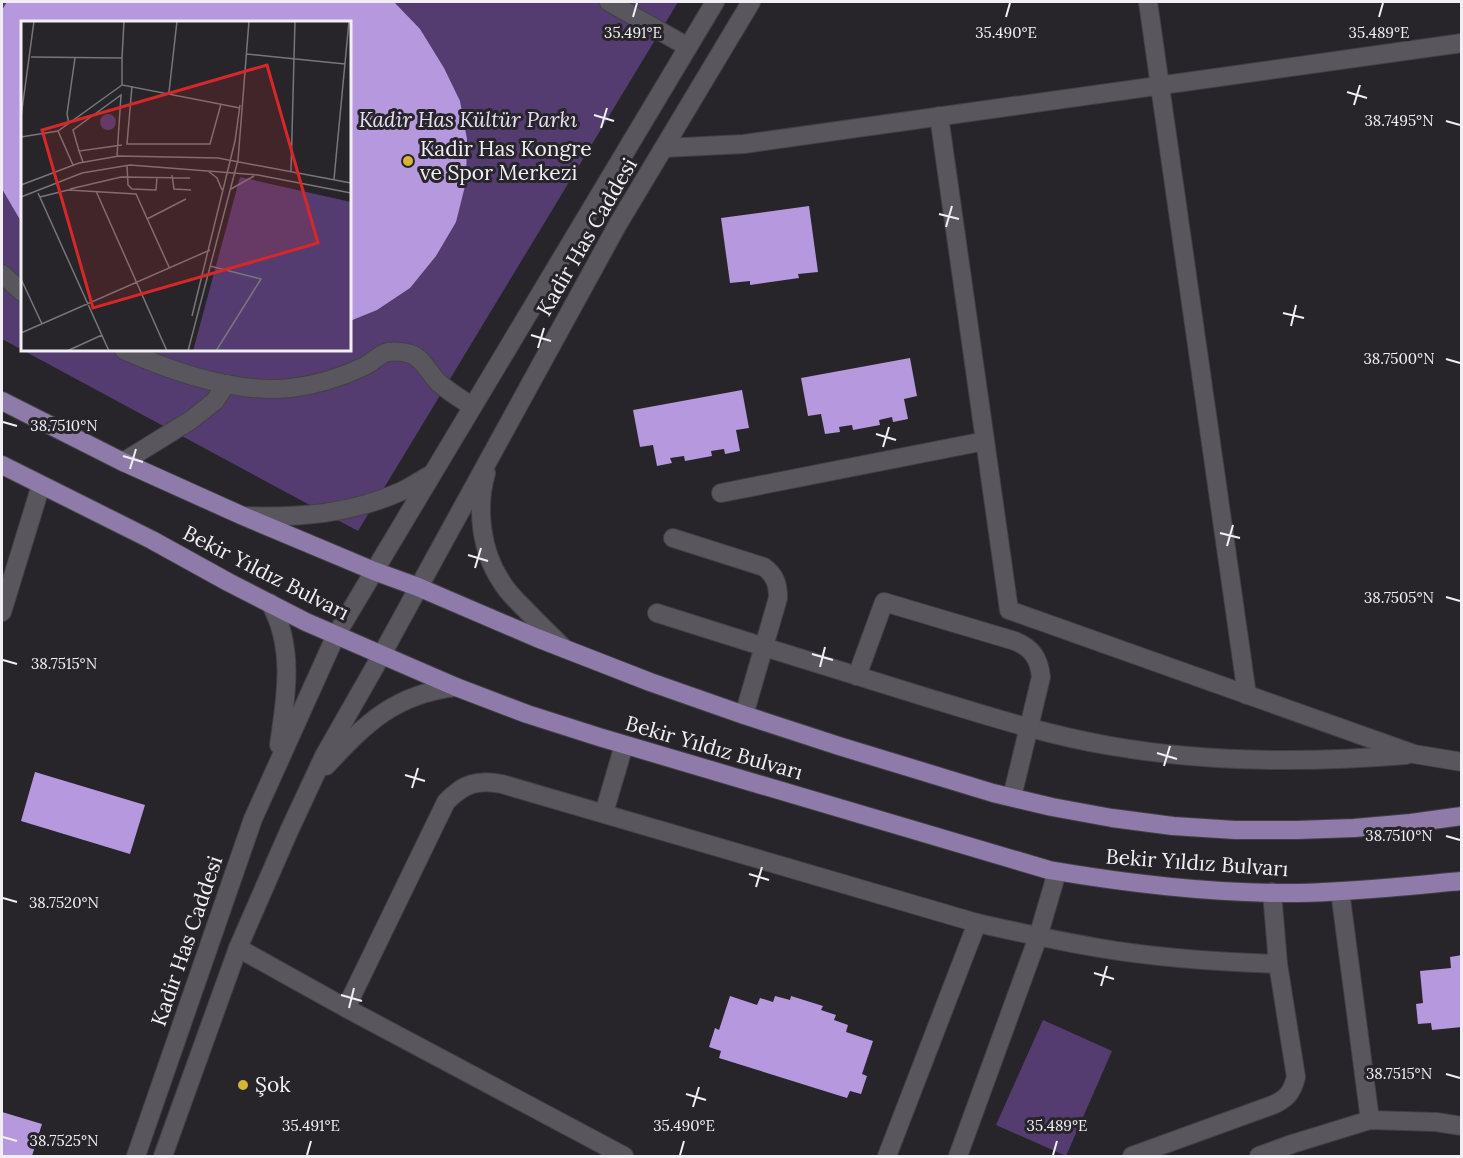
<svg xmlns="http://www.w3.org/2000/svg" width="1463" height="1158" font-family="Lora,serif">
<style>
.green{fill:#543c70;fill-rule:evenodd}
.building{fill:#b698de}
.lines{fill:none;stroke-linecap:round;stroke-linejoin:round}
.minor-casing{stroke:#424044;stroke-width:20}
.major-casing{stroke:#424044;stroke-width:20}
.minor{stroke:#59575d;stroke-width:18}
.major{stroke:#8e7ba9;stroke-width:18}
.ticks{fill:none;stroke:#f1eff3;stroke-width:2}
.poi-dot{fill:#d6b534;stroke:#27252a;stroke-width:2}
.labels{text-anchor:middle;stroke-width:6;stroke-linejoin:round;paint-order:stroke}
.park-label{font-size:21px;font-style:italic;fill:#e7dff2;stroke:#27252a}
.poi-label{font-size:21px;fill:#f1eff3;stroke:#27252a;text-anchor:start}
.street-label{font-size:21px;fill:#f1eff3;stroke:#27252a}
.inset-road{fill:none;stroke:#78767a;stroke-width:1.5}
.view{fill:#d62828;fill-opacity:0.15;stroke:#d62828;stroke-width:3}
.inset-edge{fill:none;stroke:#f1eff3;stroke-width:3}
.ticks-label{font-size:15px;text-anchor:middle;fill:#f1eff3;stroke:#27252a;stroke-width:6;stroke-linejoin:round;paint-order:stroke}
</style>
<rect width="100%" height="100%" fill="#27252a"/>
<g class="green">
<path d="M2,2H678L358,531L2,339ZM22,22H350V350H22Z"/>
<path d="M1043,1020L1112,1051L1066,1156L996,1125Z"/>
</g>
<g class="building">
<path d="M7,2H394L420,29L444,68L460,101L467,139L466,182L456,222L436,256L410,288L377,310L350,321V22H22V223L2,189V10Z"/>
<path d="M809,206L818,272L798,274L799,278L750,285V281L730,283L721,218Z"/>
<path d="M910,358L917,396L904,399L908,419L893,422L892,417L879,420L880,425L853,430L852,425L839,427L840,432L825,434L821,414L808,416L801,378Z"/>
<path d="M742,390L749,428L736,430L740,451L725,454L724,449L711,451L712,456L685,461L684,456L670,458L672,463L657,466L653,445L640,447L633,410Z"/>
<path d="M35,772L145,805L130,854L21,821Z"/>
<path d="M1462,955V1027L1432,1030L1431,1023L1418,1024L1416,1004L1423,1003L1420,971L1451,968L1450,957Z"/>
<path d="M730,996L757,1005L760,998L773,1002L775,996L790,1000L791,996L823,1006L821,1010L836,1015L834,1020L848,1025L846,1032L873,1041L862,1074L867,1076L861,1094L850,1091L847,1098L719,1058L721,1051L709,1047L715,1028L719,1030Z"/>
<path d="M2,1112L42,1124L32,1156H2Z"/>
</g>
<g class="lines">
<g class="minor-casing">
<g id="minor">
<path d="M609,2L688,47"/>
<path d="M1148,2L1247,695"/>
<path d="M939,116L1009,610L1414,754L1462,762"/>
<path d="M664,148L744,144L1462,43"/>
<path d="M2,274L22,292"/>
<path d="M124,350C173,372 236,394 291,388C316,385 342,377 365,366C372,362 380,354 388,352C395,351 404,352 411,354C424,359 429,374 439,383C449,392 461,399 472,406"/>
<path d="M123,462L191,420L215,401L226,384"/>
<path d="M486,473C476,508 481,551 501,581C507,592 517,601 525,609C538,623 552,636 565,649"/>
<path d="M721,493L985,441"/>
<path d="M244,516C299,518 351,514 402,491C412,486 421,480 430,475"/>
<path d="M673,538L764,567C775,575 778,584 778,598L744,715"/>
<path d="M270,603C295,647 286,698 279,745"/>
<path d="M2,612L41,485"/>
<path d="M657,613C745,641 834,669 922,696C985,715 1046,735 1111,746C1209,763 1307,763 1406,755"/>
<path d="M857,676L884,602L1015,641C1032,648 1039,658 1041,677L1012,797"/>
<path d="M326,766C366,723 395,694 456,687"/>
<path d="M604,813L624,745"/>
<path d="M1340,891L1370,1120"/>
<path d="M977,923C1017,932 1058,941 1099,948C1158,958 1218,962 1278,964L1272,892"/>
<path d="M238,948L346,1008L624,1156"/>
<path d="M346,1008L446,802C463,784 477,779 502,784L977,923L887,1156"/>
<path d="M136,1156L253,819L336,635L715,2"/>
<path d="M163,1156L238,948L289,831L324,756L381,656L618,224L751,2"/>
<path d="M958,1156L1038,937L1057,872"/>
<path d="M1132,1156L1270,1106C1286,1100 1292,1093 1296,1077L1278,964"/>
<path d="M1259,1156L1292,1144L1370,1120L1436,1122L1462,1126"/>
</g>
</g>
<g class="major-casing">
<g id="major">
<path d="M2,401L123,462L243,516L374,571L418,587L537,638L650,682L744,715L839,746L993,793L1052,807L1112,818L1173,826L1235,830H1297L1354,828L1411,823L1462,816"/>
<path d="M2,465L152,540L228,582L306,622L456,687L527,714L599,737L1049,870C1131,884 1214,894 1298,893C1353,892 1407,886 1462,881"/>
</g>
</g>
<use href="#minor" class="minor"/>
<use href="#major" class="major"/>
</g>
<path class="ticks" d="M633,17L637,3M1006,17L1010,3M1379,17L1383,3M1347,92L1367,98M1354,105L1360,85M594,115L614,121M1446,121L1460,125M601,128L607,108M939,214L959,219M946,227L952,206M1283,313L1304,318M1291,326L1296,305M531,335L551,341M538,348L544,328M1446,359L1460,363M3,422L17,426M876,434L896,440M883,447L889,427M123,456L143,462M130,469L136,449M1220,533L1240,538M1227,546L1233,525M468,555L488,561M475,568L481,548M1446,597L1460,601M812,654L833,660M3,660L17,664M820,667L825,647M1157,753L1177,759M1164,766L1170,746M405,775L425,781M412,788L418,768M1446,836L1460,840M749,874L769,880M756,887L762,867M3,898L17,902M1094,973L1114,979M1101,986L1107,966M341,995L362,1001M349,1008L354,988M1446,1074L1460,1078M686,1094L706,1100M693,1107L699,1087M3,1137L17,1141M307,1155L311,1141M680,1155L684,1141M1053,1155L1057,1141"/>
<g class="poi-dot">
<circle cx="408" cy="161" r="6"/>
<circle cx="243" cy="1085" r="6"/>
</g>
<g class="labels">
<g class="park-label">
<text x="468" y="127">Kadir Has Kültür Parkı</text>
</g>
<g class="poi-label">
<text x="420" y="156">Kadir Has Kongre<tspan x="420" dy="24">ve Spor Merkezi</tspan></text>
<text x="255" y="1092">Şok</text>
</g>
<g class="street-label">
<text transform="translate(587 237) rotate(-60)" y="7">Kadir Has Caddesi</text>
<text transform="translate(266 573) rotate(27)" y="7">Bekir Yıldız Bulvarı</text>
<text transform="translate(714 748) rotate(16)" y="7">Bekir Yıldız Bulvarı</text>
<text transform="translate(1197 863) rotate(4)" y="7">Bekir Yıldız Bulvarı</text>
<text transform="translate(187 941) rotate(-71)" y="7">Kadir Has Caddesi</text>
</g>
</g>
<g transform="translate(21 21)">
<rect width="330" height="330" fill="#27252a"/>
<path d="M79 101a8 8 0 1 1 16 0a8 8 0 1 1-16 0ZM219,156L330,181V330H172Z" fill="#543c70"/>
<path class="inset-road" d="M226,33L324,43M10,36L101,37L103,0M101,37V64L219,87M111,65L106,123H189L200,83M148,71L156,0M0,96L13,0M48,103L46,93L54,37M37,110L52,144M0,116L37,110L101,64M58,130L52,109L100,74L96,135M62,141L58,130L101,124M106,144L107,164L111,168L135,169L136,156M187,150L196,157L201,169M270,150L274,0M151,154L153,168L170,169M313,158L328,0M0,164L58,142L98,135L197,137L330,162M49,168L100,156L169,157M210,168L233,155M75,170L146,330M17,172L88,330M0,176L61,152L109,144L237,154L330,172M19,176L47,169L115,173L148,246M126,198L165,178M189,245L240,258L195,330M0,258L21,303M171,295L214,120L219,84M0,312L189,229M46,330L81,314M167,330L217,139L228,0"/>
<path class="view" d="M246,44L297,222L72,287L21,109Z"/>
<rect width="330" height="330" class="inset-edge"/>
</g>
<g class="ticks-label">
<text x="633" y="38">35.491°E</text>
<text x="1006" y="38">35.490°E</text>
<text x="1379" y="38">35.489°E</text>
<text x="1399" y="126">38.7495°N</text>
<text x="1399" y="364">38.7500°N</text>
<text x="64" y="431">38.7510°N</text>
<text x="1399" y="603">38.7505°N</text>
<text x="64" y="669">38.7515°N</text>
<text x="1399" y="841">38.7510°N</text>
<text x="64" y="908">38.7520°N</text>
<text x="1399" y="1079">38.7515°N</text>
<text x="311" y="1131">35.491°E</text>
<text x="684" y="1131">35.490°E</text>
<text x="1057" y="1131">35.489°E</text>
<text x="64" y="1146">38.7525°N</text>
</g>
<rect width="1463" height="1158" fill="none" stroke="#f1eff3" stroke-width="6"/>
</svg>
